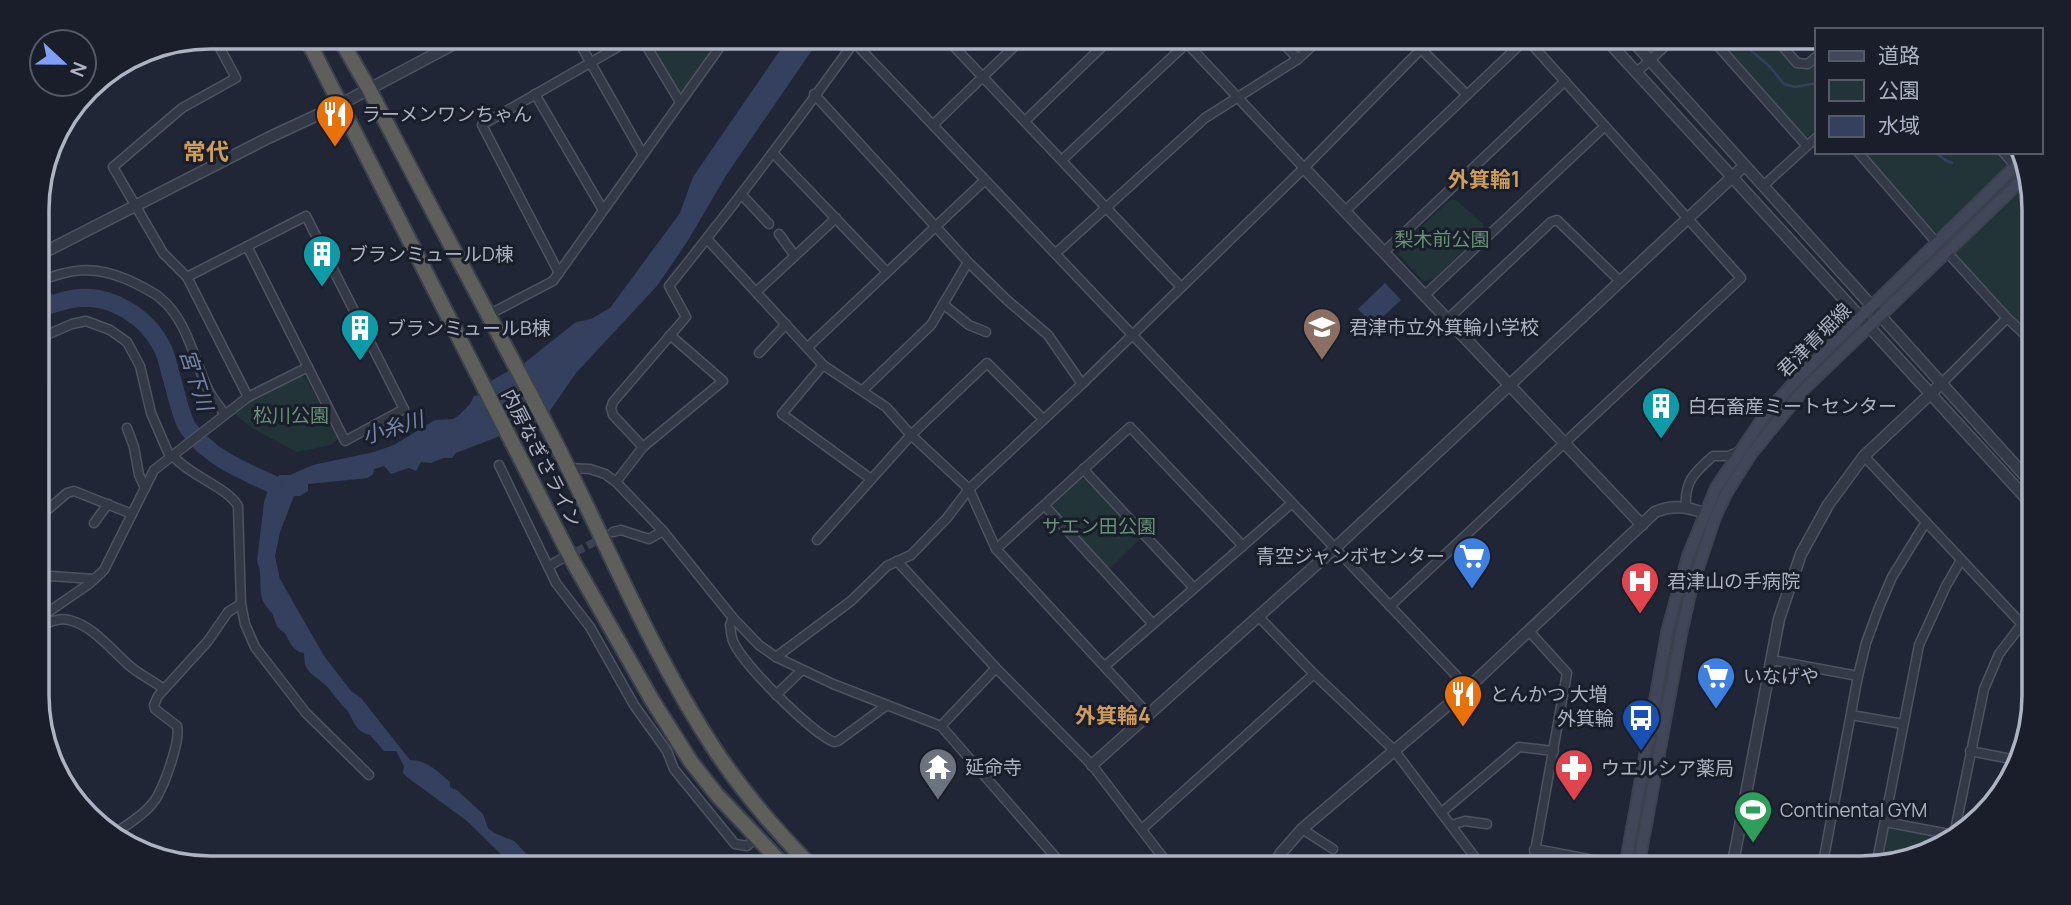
<svg xmlns="http://www.w3.org/2000/svg" width="2071" height="905" font-family="Manrope,'Noto Sans JP',sans-serif">
<style>
.green{fill:#233438}
.water{fill:#34405d}
.lines{fill:none;stroke-linecap:round;stroke-linejoin:round}
.stream{stroke:#34405d;stroke-width:2.5}
.river{stroke:#34405d;stroke-width:18}
.minor-tunnel{stroke:#3c4251;stroke-width:8;stroke-dasharray:8 4;stroke-linecap:butt}
.minor-casing{stroke:#4e5361;stroke-width:11}
.tertiary-casing{stroke:#4e5361;stroke-width:13}
.secondary-casing{stroke:#3d4250;stroke-width:14}
.trunk-casing{stroke:#3b404e;stroke-width:18}
.minor{stroke:#333946;stroke-width:8}
.tertiary{stroke:#333946;stroke-width:10}
.secondary{stroke:#414759;stroke-width:10}
.trunk{stroke:#5e5e5b;stroke-width:14}
.labels{text-anchor:middle;stroke-width:6;stroke-linejoin:round;paint-order:stroke}
.poi-label{font-size:19px;fill:#adb3c3;stroke:#191e2a;text-anchor:start}
.park-label{font-size:19px;fill:#669276;stroke:#191e2a}
.street-label{font-size:19px;fill:#adb3c3;stroke:#191e2a}
.neighbourhood-label{font-size:21px;font-weight:bold;fill:#cf9c5c;stroke:#191e2a}
.water-label{font-size:21px;font-style:italic;fill:#7686ab;stroke:#191e2a}
.quarter-label{font-size:23px;font-weight:bold;fill:#cf9c5c;stroke:#191e2a}
.rim{fill:none;stroke:#adb3c3;stroke-width:3.5}
</style>
<rect width="100%" height="100%" fill="#202635"/>
<g class="green">
<path d="M647,37H721L681,92H677Z"/>
<path d="M1716,37H1771L1798,68H1807L1817,60V129L1805,138Z"/>
<path d="M1864,152H2000L2033,187V337L2009,315Z"/>
<path d="M1450,200H1456L1483,224L1484,230L1434,279L1424,281L1399,255L1400,247Z"/>
<path d="M301,376L306,378L338,439L331,445L297,452L252,428L235,414L250,402Z"/>
<path d="M1081,479L1086,480L1140,536V539L1111,567L1108,568L1053,510V504Z"/>
<path d="M1888,829L1946,837L1948,842L1880,865Z"/>
</g>
<g class="water">
<path d="M789,37H821L727,174L687,242L657,286L576,373L549,412L523,364L576,322L591,319L610,308L680,213L693,177Z"/>
<path d="M1385,283L1401,300L1374,325L1358,309Z"/>
<path d="M510,370L534,416L513,429L489,382Z"/>
<path d="M479,395L500,436L456,453L452,458H443L431,463L421,462L416,471L409,468L391,474L384,466L374,469L373,474L368,478L308,484V491L300,496H294L280,532L275,556L280,579L324,656L351,691L361,698L410,760C427,760 437,771 450,782V787L458,791L483,814L488,828L494,833L514,841L540,868H515L467,821L407,777L403,773L404,766L396,751H384L370,735C352,731 354,716 344,707C338,701 334,695 329,689C322,680 310,676 305,665C305,664 304,654 304,653C292,651 290,642 285,633C276,628 276,624 273,615C270,610 265,606 263,601C258,589 263,573 257,562L264,502L269,487L248,475L261,473L272,481L280,475H290L313,465L374,452L394,445L435,420L453,419L459,415L470,404L474,396Z"/>
</g>
<g class="lines">
<g class="stream">
<path d="M1736,37L1770,67L1784,84L1795,87L1817,83"/>
<path d="M1935,152L1945,160L1952,163"/>
<path d="M44,284L56,303"/>
</g>
<path class="river" d="M37,309C51,305 65,299 79,298C112,295 147,317 162,347C166,354 168,364 170,372C175,387 180,416 188,428C209,457 241,470 272,484"/>
<path class="minor-tunnel" d="M566,557L604,537"/>
<g class="minor-casing">
<g id="minor">
<path d="M214,37L236,78L182,108L113,167L163,253L187,277L248,397"/>
<path d="M576,37L642,153"/>
<path d="M641,37L680,102"/>
<path d="M945,37L1181,287"/>
<path d="M1181,37L1304,168"/>
<path d="M1277,37L1298,59"/>
<path d="M1710,37L1807,146"/>
<path d="M1774,37L1797,63L1808,64L1817,56"/>
<path d="M854,42L1468,688"/>
<path d="M1422,50L1467,95"/>
<path d="M1637,72L1675,37"/>
<path d="M535,94L603,210"/>
<path d="M814,94L968,262L1007,300L1048,335L1082,384"/>
<path d="M1025,121L1112,37"/>
<path d="M934,124L1024,37"/>
<path d="M1858,152L1936,242"/>
<path d="M2003,152L2015,166"/>
<path d="M774,154L886,271"/>
<path d="M1062,160L1187,43"/>
<path d="M1763,186L1817,137"/>
<path d="M742,195L769,224"/>
<path d="M1345,211L1528,37"/>
<path d="M779,234L795,256"/>
<path d="M707,239L823,365L886,407L911,435L969,489L996,549L1149,715"/>
<path d="M1946,251L2007,318L2033,342"/>
<path d="M1384,252L1565,81"/>
<path d="M1056,253L1205,118L1298,59L1322,37"/>
<path d="M559,273L482,125L635,37"/>
<path d="M187,277L306,216L404,409L345,441L247,246"/>
<path d="M37,282C70,269 92,265 126,279C137,284 150,290 159,297C187,319 193,357 207,387C211,397 219,406 225,414"/>
<path d="M756,292L836,218"/>
<path d="M1425,295L1605,126"/>
<path d="M943,304L969,325L986,332"/>
<path d="M488,315L553,281L727,37"/>
<path d="M1448,319L1551,222L1557,220L1621,282"/>
<path d="M37,339L72,324L86,321L110,330L127,342L140,366L151,413L170,457"/>
<path d="M808,347L985,180"/>
<path d="M759,353L786,324"/>
<path d="M823,365L782,414L871,479"/>
<path d="M1941,384L2007,318"/>
<path d="M863,390L931,325L968,262"/>
<path d="M127,428L134,447L139,475L145,488"/>
<path d="M643,447L613,415L611,408L613,402L686,317L669,286C734,205 797,122 858,37"/>
<path d="M172,455C190,476 227,487 238,506L241,604L245,624L255,647L306,713L369,775"/>
<path d="M1864,456L2034,637"/>
<path d="M499,465L556,583L590,627L634,705L667,751L674,769L735,844L747,846L757,837"/>
<path d="M568,468L590,469L605,474L616,482L663,531L733,618L759,645L776,657L833,684L941,726L1065,868"/>
<path d="M1083,469L1194,588"/>
<path d="M616,482L643,447L723,381L670,335"/>
<path d="M1045,506L1152,623"/>
<path d="M1686,507C1684,481 1695,472 1713,456H1728L1738,452"/>
<path d="M38,518L67,493L74,491L132,514"/>
<path d="M94,523L108,504"/>
<path d="M613,532L621,530L649,539L663,531"/>
<path d="M817,540L911,435L987,363L1043,419"/>
<path d="M996,549L1130,427L1243,546"/>
<path d="M897,561L996,668L1092,765L1171,868"/>
<path d="M549,566L561,559"/>
<path d="M38,578L51,576L94,579"/>
<path d="M1390,606L1741,278L1526,38"/>
<path d="M1259,617L1314,674L1394,750L1483,868"/>
<path d="M733,618L730,625C731,630 731,636 733,641C742,664 812,733 834,742L838,741L887,705"/>
<path d="M38,619L89,584L104,570L154,470L248,397L308,367"/>
<path d="M38,628C47,623 58,617 69,620C94,626 112,651 131,667C141,675 153,681 164,689"/>
<path d="M1529,631L1567,673L1532,868"/>
<path d="M776,657L851,601L887,566L911,555L947,518L969,489L1082,384L1304,168L1433,37"/>
<path d="M1772,660L1858,676"/>
<path d="M1105,666L1292,503"/>
<path d="M776,695L802,670"/>
<path d="M1851,715L1903,724"/>
<path d="M941,726L996,668"/>
<path d="M1970,751L2021,761"/>
<path d="M1442,812L1519,747L1554,751"/>
<path d="M1885,822L1954,835"/>
<path d="M1451,825L1465,821L1487,824"/>
<path d="M1142,829L1314,674"/>
<path d="M1302,829L1333,849"/>
<path d="M115,833C127,825 142,816 151,805C162,794 181,741 177,726L155,709L154,705L158,696L208,641L228,612L241,604"/>
<path d="M1953,840L1984,689L1999,654L2022,624"/>
<path d="M1876,866L1919,645L1946,586L1961,560"/>
<path d="M1822,868L1858,676L1866,643L1878,610L1892,577L1926,522"/>
</g>
</g>
<g class="tertiary-casing">
<g id="tertiary">
<path d="M1604,37L2034,507"/>
<path d="M1629,37L2034,486"/>
<path d="M1304,168L1642,525"/>
<path d="M37,256L268,138L341,104L467,37"/>
<path d="M1092,765L1335,548L1744,166"/>
<path d="M1535,850L1630,868"/>
<path d="M1272,868L1281,853L1302,829L1468,688L1655,512C1676,503 1692,508 1712,516"/>
<path d="M1732,868L1779,619L1801,554L1828,505L1864,456L1941,384"/>
</g>
</g>
<g class="secondary-casing">
<g id="secondary">
<path d="M1625,868L1668,628L1688,556L1716,488L1765,415L1801,375L2022,160"/>
<path d="M1638,868L1681,634L1691,589L1715,517L1727,492L1751,454L1805,388L2027,175"/>
</g>
</g>
<g class="trunk-casing">
<g id="trunk">
<path d="M306,37L571,558L652,700L691,762L717,795L786,868"/>
<path d="M339,37L369,89C428,205 492,319 552,436C606,541 650,651 715,750C743,792 777,832 813,868"/>
</g>
</g>
<use href="#minor" class="minor"/>
<use href="#tertiary" class="tertiary"/>
<use href="#secondary" class="secondary"/>
<use href="#trunk" class="trunk"/>
</g>
<defs>
<g id="restaurant-pin" transform="scale(2.0125)"><path d="M0 17L-7.5 6A9.5 9.5 0 1 1 7.5 6Z" fill="#e8710a" stroke="#191e2a"/><path d="M-5-6h1v4h1v-4h1v4h1v-4h1v5L-1.5 .5V6h-2V.5L-5-1ZM5-6V6H3V1.5H1.5Q1.5-4 5-6Z" fill="#fff"/></g>
<g id="building-pin" transform="scale(2.0125)"><path d="M0 17L-7.5 6A9.5 9.5 0 1 1 7.5 6Z" fill="#0f9aa8" stroke="#191e2a"/><path d="M-4-6H4V6H1V3H-1V6H-4ZM-2.5-4.3h1.7v1.8h-1.7ZM.8-4.3h1.7v1.8H.8ZM-2.5-1h1.7V.8h-1.7ZM.8-1h1.7V.8H.8Z" fill="#fff"/></g>
<g id="school-pin" transform="scale(2.0125)"><path d="M0 17L-7.5 6A9.5 9.5 0 1 1 7.5 6Z" fill="#8d6e63" stroke="#191e2a"/><path d="M0-5L7-2L0 1L-7-2ZM-4 1L0 2.5L4 1V4Q0 6-4 4Z" fill="#fff"/></g>
<g id="supermarket-pin" transform="scale(2.0125)"><path d="M0 17L-7.5 6A9.5 9.5 0 1 1 7.5 6Z" fill="#3f7fe0" stroke="#191e2a"/><path d="M-6-5.5h2.5l.6 2H6L4.5 2H-2.5L-4.4-4H-6ZM-1.5 3.2a1.3 1.3 0 1 0 .1 0ZM3 3.2a1.3 1.3 0 1 0 .1 0Z" fill="#fff"/></g>
<g id="hospital-pin" transform="scale(2.0125)"><path d="M0 17L-7.5 6A9.5 9.5 0 1 1 7.5 6Z" fill="#e0444e" stroke="#191e2a"/><path d="M-5-5h3v3.5h4V-5h3V5h-3V1.5h-4V5h-3Z" fill="#fff"/></g>
<g id="bus-pin" transform="scale(2.0125)"><path d="M0 17L-7.5 6A9.5 9.5 0 1 1 7.5 6Z" fill="#1a4fb4" stroke="#191e2a"/><path d="M-5-6H5V4H4V6H2V4H-2V6H-4V4H-5ZM-3.5-4V0h7V-4ZM-3.5 1.2v1.5H-2V1.2ZM2 1.2v1.5H3.5V1.2Z" fill="#fff"/></g>
<g id="temple-pin" transform="scale(2.0125)"><path d="M0 17L-7.5 6A9.5 9.5 0 1 1 7.5 6Z" fill="#6b7280" stroke="#191e2a"/><path d="M0-6L5-2H3V0L6.5 2.5H4V6H1.5V3h-3V6H-4V2.5H-6.5L-3 0V-2H-5Z" fill="#fff"/></g>
<g id="pharmacy-pin" transform="scale(2.0125)"><path d="M0 17L-7.5 6A9.5 9.5 0 1 1 7.5 6Z" fill="#e0444e" stroke="#191e2a"/><path d="M-2-6h4v4h4v4h-4v4h-4v-4h-4v-4h4Z" fill="#fff"/></g>
<g id="stadium-pin" transform="scale(2.0125)"><path d="M0 17L-7.5 6A9.5 9.5 0 1 1 7.5 6Z" fill="#2e9e5b" stroke="#191e2a"/><path d="M0-5a6.5 5 0 1 0 0 10a6.5 5 0 1 0 0-10ZM-3.5-1.8h7v3.6h-7Z" fill="#fff"/></g>
</defs>
<g fill-rule="evenodd">
<use href="#restaurant-pin" x="335" y="114"/>
<use href="#building-pin" x="322" y="254"/>
<use href="#school-pin" x="1322" y="327"/>
<use href="#building-pin" x="360" y="328"/>
<use href="#building-pin" x="1661" y="406"/>
<use href="#supermarket-pin" x="1472" y="556"/>
<use href="#hospital-pin" x="1640" y="581"/>
<use href="#supermarket-pin" x="1716" y="676"/>
<use href="#restaurant-pin" x="1463" y="694"/>
<use href="#bus-pin" x="1641" y="718"/>
<use href="#temple-pin" x="938" y="767"/>
<use href="#pharmacy-pin" x="1574" y="768"/>
<use href="#stadium-pin" x="1753" y="810"/>
</g>
<g class="labels">
<g class="poi-label">
<text x="362" y="121">ラーメンワンちゃん</text>
<text x="349" y="261">ブランミュールD棟</text>
<text x="1349" y="334">君津市立外箕輪小学校</text>
<text x="387" y="335">ブランミュールB棟</text>
<text x="1688" y="413">白石畜産ミートセンター</text>
<text x="1445" y="563" text-anchor="end">青空ジャンボセンター</text>
<text x="1667" y="588">君津山の手病院</text>
<text x="1743" y="683">いなげや</text>
<text x="1490" y="701">とんかつ 大増</text>
<text x="1614" y="725" text-anchor="end">外箕輪</text>
<text x="965" y="774">延命寺</text>
<text x="1601" y="775">ウエルシア薬局</text>
<text x="1780" y="817">Continental GYM</text>
</g>
<g class="park-label">
<text x="1442" y="246">梨木前公園</text>
<text x="291" y="422">松川公園</text>
<text x="1099" y="533">サエン田公園</text>
</g>
<g class="street-label">
<text transform="translate(1814 340) rotate(-45)" y="7">君津青堀線</text>
<text transform="translate(542 458) rotate(63)" y="7">内房なぎさライン</text>
</g>
<g class="neighbourhood-label">
<text x="1484" y="187">外箕輪1</text>
<text x="1113" y="723">外箕輪4</text>
</g>
<g class="water-label">
<text transform="translate(196 380) rotate(72)" y="7">宮下川</text>
<text transform="translate(393 428) rotate(-17)" y="7">小糸川</text>
</g>
<g class="quarter-label">
<text x="206" y="160">常代</text>
</g>
</g>
<path d="M0 0H2071V905H0ZM210 49H1861A161 161 0 0 1 2022 210V695A161 161 0 0 1 1861 856H210A161 161 0 0 1 49 695V210A161 161 0 0 1 210 49Z" fill="#191e2a" fill-rule="evenodd"/>
<path class="rim" d="M210 49H1861A161 161 0 0 1 2022 210V695A161 161 0 0 1 1861 856H210A161 161 0 0 1 49 695V210A161 161 0 0 1 210 49Z"/>
<rect x="1815" y="28" width="228" height="126" fill="#191e2a" stroke="#545a67" stroke-width="2"/>
<rect x="1829" y="51" width="35" height="10" fill="#414759" stroke="#545a67" stroke-width="2"/>
<text x="1878" y="63" font-size="21" fill="#adb3c3">道路</text>
<rect x="1829" y="80" width="35" height="21" fill="#233438" stroke="#545a67" stroke-width="2"/>
<text x="1878" y="98" font-size="21" fill="#adb3c3">公園</text>
<rect x="1829" y="116" width="35" height="21" fill="#34405d" stroke="#545a67" stroke-width="2"/>
<text x="1878" y="133" font-size="21" fill="#adb3c3">水域</text>
<g transform="translate(63 63) rotate(112)"><circle r="33" fill="#191e2a" stroke="#545a67" stroke-width="2"/>
<path d="M0-5L12 26L0 18L-12 26Z" fill="#819ff4"/>
<text y="-10" font-size="19" font-weight="bold" text-anchor="middle" fill="#adb3c3">N</text>
</g>
</svg>
